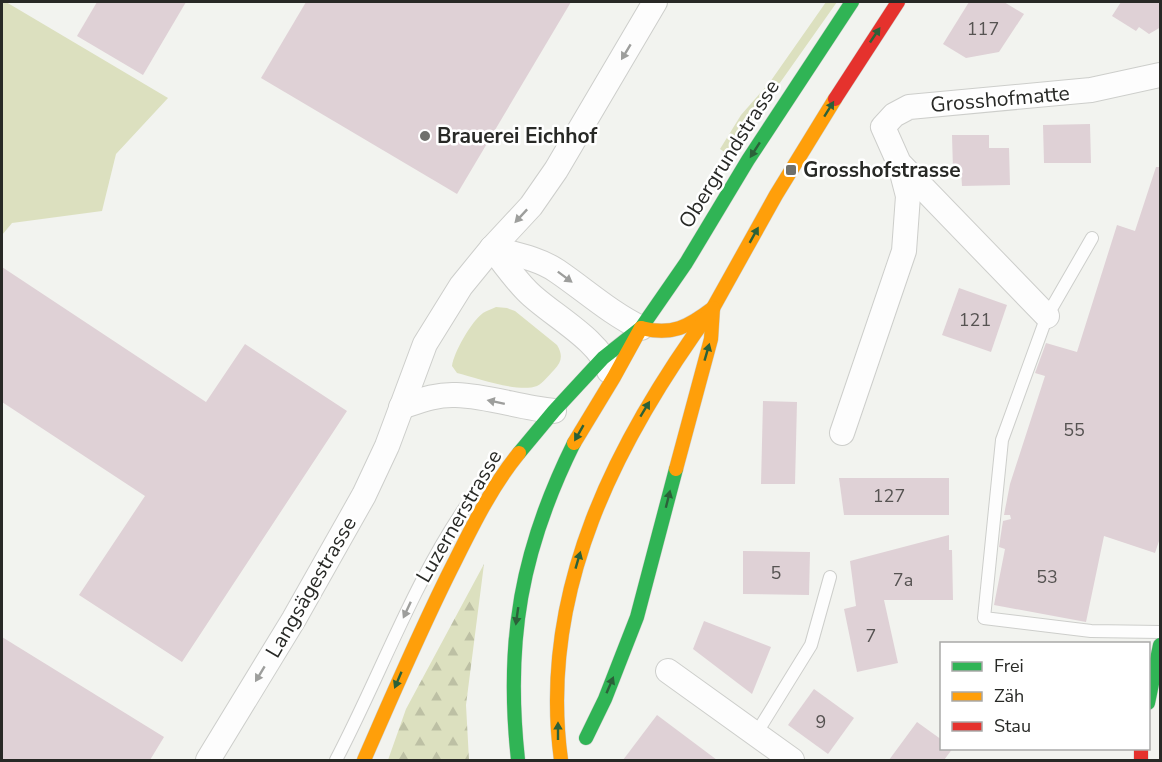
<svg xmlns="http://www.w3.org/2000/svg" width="1162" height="762" font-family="'Nunito Sans',sans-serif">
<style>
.grass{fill:#dce0bf}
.forest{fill:url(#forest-firs)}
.building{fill:#dfd1d6}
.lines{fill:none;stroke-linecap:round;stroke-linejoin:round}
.lane-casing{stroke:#cdcecb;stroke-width:14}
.street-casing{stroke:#cdcecb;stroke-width:26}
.fast-casing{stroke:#cdcecb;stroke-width:15}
.slow-casing{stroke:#cdcecb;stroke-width:15}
.jam-casing{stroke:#cdcecb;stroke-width:15}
.lane{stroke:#fdfdfd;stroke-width:12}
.street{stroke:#fdfdfd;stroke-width:24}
.fast{stroke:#30b455;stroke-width:14}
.slow{stroke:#ff9f0a;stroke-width:14}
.jam{stroke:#e5322d;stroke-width:14}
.oneway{fill:#2b6139}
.oneway2{fill:#9d9e9c}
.poi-dot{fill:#6f706c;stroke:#fff;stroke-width:2}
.labels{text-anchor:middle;stroke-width:5;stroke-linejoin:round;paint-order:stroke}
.number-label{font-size:18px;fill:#565352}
.street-label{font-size:21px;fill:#282926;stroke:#fff}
.poi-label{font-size:21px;font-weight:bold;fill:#282926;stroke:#fff;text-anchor:start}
</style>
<defs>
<pattern id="forest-firs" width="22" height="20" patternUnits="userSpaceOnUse" patternTransform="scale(1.5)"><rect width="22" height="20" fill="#dce0bf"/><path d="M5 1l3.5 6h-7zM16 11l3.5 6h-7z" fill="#bdc0a4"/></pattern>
</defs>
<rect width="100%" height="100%" fill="#f2f3ef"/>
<g class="grass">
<path d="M2,2H6L168,98L116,154L102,211L12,223L2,235Z"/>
<path d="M826,2H837L729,155L720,149L741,115L770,82Z"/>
<path d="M496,307L507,308L515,311L557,345C563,355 562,362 554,370C549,375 543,383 537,386C519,393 476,378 457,373L452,366C454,352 471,322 483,313C486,311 492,309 496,307Z"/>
</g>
<path class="forest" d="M484,564L466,705L469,760H388L406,709Z"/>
<g class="building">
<path d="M97,2H186L143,75L77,36Z"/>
<path d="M306,2H571L457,194L261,78Z"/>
<path d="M969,2H1004L1024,14L999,52L966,58L943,44Z"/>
<path d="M1121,2H1161V27L1149,34L1139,27L1136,31L1112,16Z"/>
<path d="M1090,124L1091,163H1044L1043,125Z"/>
<path d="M952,135H989V148H1009L1010,185L962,186L961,170H953Z"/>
<path d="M1156,167H1161V535L1155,553L1104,536L1086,622L994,605L1005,549L999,547L1002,527L1003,521L1011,519L1010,515H1004L1010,484L1045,376L1035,373L1046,343L1077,352L1117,225L1135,231Z"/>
<path d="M2,267L206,402L245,344L347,411L182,662L79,595L145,496L2,402Z"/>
<path d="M959,288L1007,305L991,352L942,335Z"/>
<path d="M763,401L797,402L795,484H761Z"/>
<path d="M839,478H949V515H844Z"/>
<path d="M949,535V550H952L953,600H884L898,663L857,672L844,609L856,606L850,561Z"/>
<path d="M743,551L810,552L809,595L743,594Z"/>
<path d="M704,621L771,647L752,694L693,649Z"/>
<path d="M2,637L164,737L150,760H2Z"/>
<path d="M814,689L854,718L828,754L788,725Z"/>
<path d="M657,715L717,760H623Z"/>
<path d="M917,722L942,740V748H953L944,760H889Z"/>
</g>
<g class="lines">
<g class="lane-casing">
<g id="lane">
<path d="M1092,238L1047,316L1002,440L984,618L1091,631L1160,632"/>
<path d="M756,734L811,645L830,577"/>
<path d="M336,760C380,676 412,585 466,506"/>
</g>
</g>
<g class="street-casing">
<g id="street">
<path d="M492,248C503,262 514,278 527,291C548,313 601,340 609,371"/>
<path d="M492,248C513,254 538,258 557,271C585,290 610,313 641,328"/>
<path d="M1047,316L899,163L883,127L894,115L909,107L1091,90L1160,75"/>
<path d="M401,407C419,401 436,394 456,395C489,396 521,408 554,411"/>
<path d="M842,433L904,251L908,196L900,165"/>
<path d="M668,671L792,760"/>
<path d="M208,760L294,619L364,495L387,446L425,344L461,286L492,248L531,206L556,170L655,2"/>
</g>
</g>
<g class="fast-casing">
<g id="fast">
<path d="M519,453L554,411L603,358L641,328L686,263L748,160L852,2"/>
<path d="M1148,703L1160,645"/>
<path d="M586,738L605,699L637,617L676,469"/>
<path d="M518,760C505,641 521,550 574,443"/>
</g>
</g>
<g class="slow-casing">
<g id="slow">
<path d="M641,328C672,336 688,327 713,308L776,195L835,99"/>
<path d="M574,443L614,377L641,328"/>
<path d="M676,469L711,339L713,308"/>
<path d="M364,760C393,694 421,628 454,563C473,525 492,486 519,453"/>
<path d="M561,760C538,591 617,439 713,308"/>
</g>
</g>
<g class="jam-casing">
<g id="jam">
<path d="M835,99L898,2"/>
<path d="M1141,748V760"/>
</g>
</g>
<use href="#lane" class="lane"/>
<use href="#street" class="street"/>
<use href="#fast" class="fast"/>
<use href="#slow" class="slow"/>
<use href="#jam" class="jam"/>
</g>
<defs><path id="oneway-solid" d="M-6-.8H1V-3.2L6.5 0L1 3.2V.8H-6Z" transform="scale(1.5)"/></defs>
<g class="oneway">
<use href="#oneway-solid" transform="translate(875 35) rotate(-56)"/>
<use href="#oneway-solid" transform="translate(829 109) rotate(-58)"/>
<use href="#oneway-solid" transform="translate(755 150) rotate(123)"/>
<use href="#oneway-solid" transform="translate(754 235) rotate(-61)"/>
<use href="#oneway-solid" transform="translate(707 352) rotate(-74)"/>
<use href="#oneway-solid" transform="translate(645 409) rotate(-59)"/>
<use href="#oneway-solid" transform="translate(579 433) rotate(120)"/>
<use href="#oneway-solid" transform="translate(668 499) rotate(-76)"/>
<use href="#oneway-solid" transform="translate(578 560) rotate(-74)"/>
<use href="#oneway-solid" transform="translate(517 616) rotate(98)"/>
<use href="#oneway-solid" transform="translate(398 680) rotate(113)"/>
<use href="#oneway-solid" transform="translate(610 685) rotate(-67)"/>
<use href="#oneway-solid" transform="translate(558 731) rotate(-90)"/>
</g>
<g class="oneway2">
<use href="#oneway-solid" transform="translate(626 52) rotate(121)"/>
<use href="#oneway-solid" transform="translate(521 216) rotate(133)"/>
<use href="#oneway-solid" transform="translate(565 277) rotate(37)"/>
<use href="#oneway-solid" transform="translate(496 402) rotate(-168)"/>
<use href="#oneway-solid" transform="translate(407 610) rotate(115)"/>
<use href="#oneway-solid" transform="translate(260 674) rotate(121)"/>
</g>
<g class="poi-dot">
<circle cx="425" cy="136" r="6"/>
<rect x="785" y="164" width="12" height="12" rx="3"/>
</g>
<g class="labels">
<g class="number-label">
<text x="983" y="35">117</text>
<text x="975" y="326">121</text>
<text x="1074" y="436">55</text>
<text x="889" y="502">127</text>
<text x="776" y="579">5</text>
<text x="1047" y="583">53</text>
<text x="903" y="586">7a</text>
<text x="871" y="642">7</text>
<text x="821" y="728">9</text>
</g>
<g class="street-label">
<text transform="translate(1000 99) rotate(-5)" y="7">Grosshofmatte</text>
<text transform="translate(729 154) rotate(-58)" y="7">Obergrundstrasse</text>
<text transform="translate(459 516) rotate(-60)" y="7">Luzernerstrasse</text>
<text transform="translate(311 587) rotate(-60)" y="7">Langsägestrasse</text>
</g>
<g class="poi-label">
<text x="437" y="143">Brauerei Eichhof</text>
<text x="803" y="177">Grosshofstrasse</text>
</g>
</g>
<rect width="1162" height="762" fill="none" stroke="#282926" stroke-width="6"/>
<rect x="940" y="642" width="210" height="108" fill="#ffffff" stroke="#a9a9a8" stroke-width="1.5"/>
<rect x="952" y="662" width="30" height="9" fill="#30b455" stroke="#a9a9a8" stroke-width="1.5"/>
<text x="994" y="672" font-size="18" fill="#282926">Frei</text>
<rect x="952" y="692" width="30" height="9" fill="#ff9f0a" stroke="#a9a9a8" stroke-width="1.5"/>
<text x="994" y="702" font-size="18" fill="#282926">Zäh</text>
<rect x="952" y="722" width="30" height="9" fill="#e5322d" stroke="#a9a9a8" stroke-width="1.5"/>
<text x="994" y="732" font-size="18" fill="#282926">Stau</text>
</svg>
